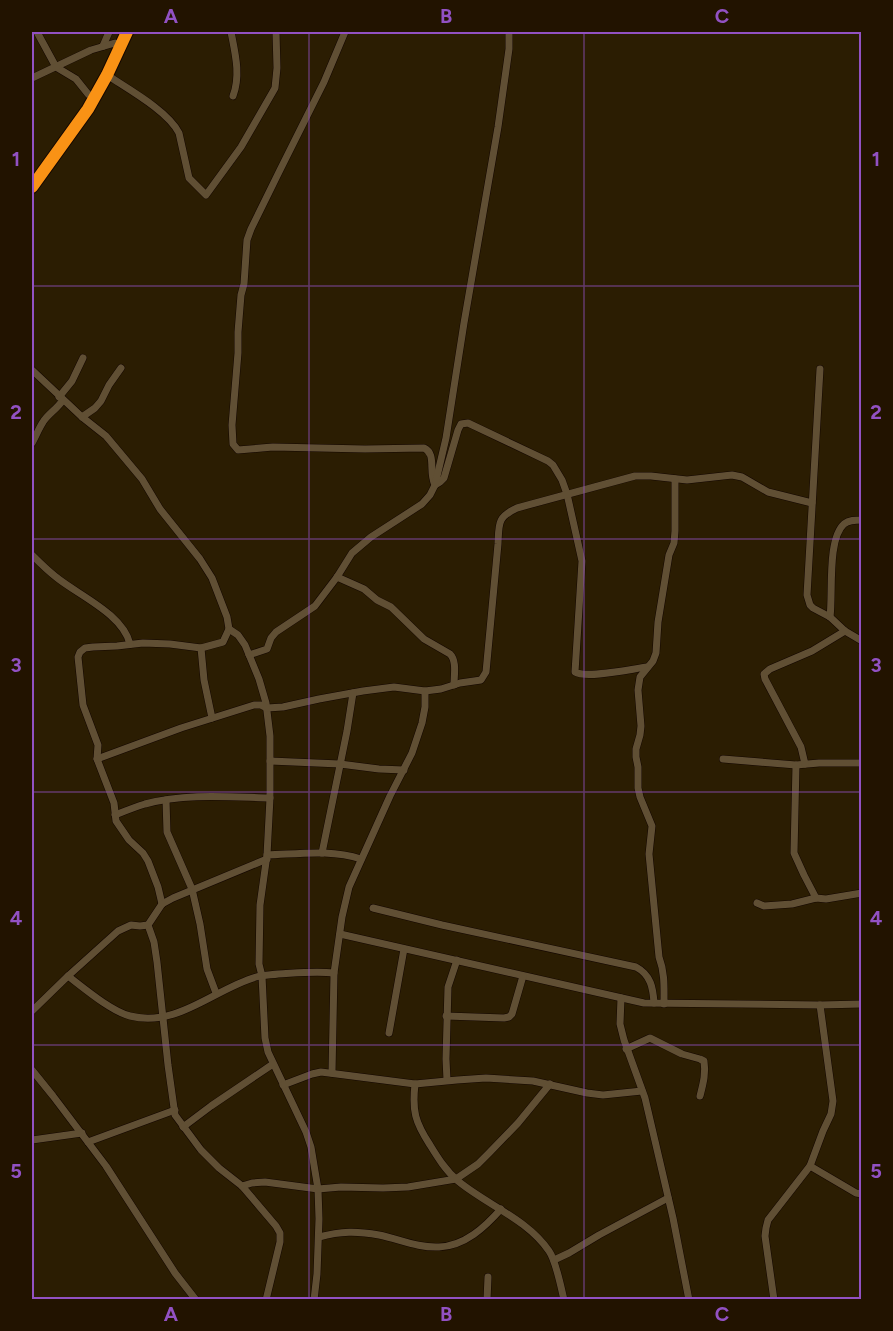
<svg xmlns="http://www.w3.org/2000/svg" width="893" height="1331" font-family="Figtree,sans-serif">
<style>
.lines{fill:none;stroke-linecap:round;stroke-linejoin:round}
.street-casing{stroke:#130600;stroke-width:8}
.highway-casing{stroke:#130600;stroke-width:14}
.street{stroke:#604f34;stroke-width:7}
.highway{stroke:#f99215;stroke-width:12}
.grid{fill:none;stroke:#9251c3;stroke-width:1.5;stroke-opacity:0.55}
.neatline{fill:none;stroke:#9251c3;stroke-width:2}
.grid-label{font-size:20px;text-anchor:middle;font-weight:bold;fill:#9251c3}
</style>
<rect width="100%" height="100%" fill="#2b1d02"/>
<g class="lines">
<g class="street-casing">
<g id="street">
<path d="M37,32L56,67L76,79L88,94"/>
<path d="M231,32C235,53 241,75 233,96"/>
<path d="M345,32L324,82L280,170L251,229L247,240L244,284L241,295L238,332V353L232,425L233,444L238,450L273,447L365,449L424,448C437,454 428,471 435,485L440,482L444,478L458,430L461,424L468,423L548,461L553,465L562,480L567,494L582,561L575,672C586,679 631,669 647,667"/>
<path d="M103,46L109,32"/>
<path d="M107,75C128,89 168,111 179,133L189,178L206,195L241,147L275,88L277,68L276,32"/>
<path d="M32,78L91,50L115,43"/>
<path d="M820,369L807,595L810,605L813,608L830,617L845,631L862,641"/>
<path d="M32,370L82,417L106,436L142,479L160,509L200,559L212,578L227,617L229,629L223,642L201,648L170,644L143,643L117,646L93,647L85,648L80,652L78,657L83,705L98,745L97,759L114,803L116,821L129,840L143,853L148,861L158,887L162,904"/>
<path d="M59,397L72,381L83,358"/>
<path d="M82,417L95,408L101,401L109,385L121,368"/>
<path d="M32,443C36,436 39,428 43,422C48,414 57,409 63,400"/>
<path d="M32,555C40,563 47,570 56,577C78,595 123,614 130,644"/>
<path d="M337,577L364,589L377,600L391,607L424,639L450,654C457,661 454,675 454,685"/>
<path d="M830,617C833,594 827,539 844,524C849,520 855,520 862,520"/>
<path d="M229,629L238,635L245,645L259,679L266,703L270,736V798L267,855L260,905L259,964L262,976L265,1038L268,1052L306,1132L311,1147L318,1189L319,1219L317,1274L314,1300"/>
<path d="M201,648L204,680L212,718"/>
<path d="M249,655L267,649L271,638L276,632L315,606L337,577L352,553L371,537L422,504L430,495L435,485L446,438L464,323L498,127L509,49V32"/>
<path d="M97,759L181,728L254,705H261L267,708L283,707L319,699L363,691L394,687L425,691L441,689L460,683L481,680L486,672L498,544C499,524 497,517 517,508L635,476H651L687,480L732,475L742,477L768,492L812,503"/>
<path d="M723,759L796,765L819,763H862"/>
<path d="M270,761L340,764L379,769L404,770"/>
<path d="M805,764L801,747L765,679L764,674L770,669L812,651L845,631"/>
<path d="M796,765L794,853L804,875L816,898"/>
<path d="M166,800L167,832L192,889L200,924L207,969L216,993"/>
<path d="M115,815C125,811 135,807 145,804C186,793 229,797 270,798"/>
<path d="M322,853L347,731L353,693"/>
<path d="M267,855C298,854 331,849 361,859"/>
<path d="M757,903L764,906L792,904L816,898L826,899L862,893"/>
<path d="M373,908L442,925L636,967C651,975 653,988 654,1003"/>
<path d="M148,925L154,942L157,962L168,1065L175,1115L201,1150L219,1168L242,1186L276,1226L280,1233V1242L266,1300"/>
<path d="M340,934L644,1003L820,1005L862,1004"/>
<path d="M68,976L118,931L131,925L140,926L148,925L162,904L173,898L267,859"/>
<path d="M621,998L620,1024L624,1040L645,1098L673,1218L689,1300"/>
<path d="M664,1004C664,988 665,973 659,957L649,854L652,826L640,797L638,788V767L636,757V749L640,735L641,726L638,690L640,677L653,661L656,653L658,622L669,555L674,543L675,531V479"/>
<path d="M32,1011L68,976C85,989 111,1011 130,1016C177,1028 214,989 256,977C263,975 271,975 278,974C297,973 315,971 334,973L342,917L349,887L390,796L412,753L422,723L425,707V691"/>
<path d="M446,1016L504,1018L509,1017L512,1014L523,976"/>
<path d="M389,1033L404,949"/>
<path d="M626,1049L650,1038L682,1054L700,1059L704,1061C706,1074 703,1084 700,1096"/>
<path d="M32,1070L53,1096L106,1166L175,1273L196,1300"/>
<path d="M332,1073L334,973"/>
<path d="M447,1080L446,1059L448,987L457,960"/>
<path d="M415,1084C412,1111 415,1122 430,1145C438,1158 446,1171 458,1181C487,1205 527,1219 549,1251C556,1261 561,1287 564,1300"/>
<path d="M283,1085L312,1074L321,1072L415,1084L457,1080L486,1078L533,1081L587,1093L603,1095L642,1091"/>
<path d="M183,1127L211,1106L273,1064"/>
<path d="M32,1140L82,1133"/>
<path d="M88,1142L175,1110"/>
<path d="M810,1166L856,1193L862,1194"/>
<path d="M242,1186L252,1183L265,1182L318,1189L341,1187L383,1188L408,1187L456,1179L478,1164L489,1153L518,1123L550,1084"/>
<path d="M319,1237C341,1231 357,1231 379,1235C399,1239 418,1248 439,1247C465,1246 485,1227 501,1209"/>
<path d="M554,1260L569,1253L599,1235L668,1198"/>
<path d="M487,1300L488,1277"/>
<path d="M774,1300L765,1236L766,1228L768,1220L810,1166L823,1131L831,1114L833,1101L820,1005"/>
</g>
</g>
<g class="highway-casing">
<path id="highway" d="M32,187L88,109L107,75L127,32"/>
</g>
<use href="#street" class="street"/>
<use href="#highway" class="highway"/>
</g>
<path class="grid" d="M309,32V1300M584,32V1300M32,286H862M32,539H862M32,792H862M32,1045H862"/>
<rect width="893" height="1331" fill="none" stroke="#221300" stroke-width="66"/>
<rect x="33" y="33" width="827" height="1265" class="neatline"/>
<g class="grid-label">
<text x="171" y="23">A</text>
<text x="446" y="23">B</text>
<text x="722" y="23">C</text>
<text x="16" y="166">1</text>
<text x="876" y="166">1</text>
<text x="16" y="419">2</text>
<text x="876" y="419">2</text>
<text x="16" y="672">3</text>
<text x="876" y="672">3</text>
<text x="16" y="925">4</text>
<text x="876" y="925">4</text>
<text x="16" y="1178">5</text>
<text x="876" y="1178">5</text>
<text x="171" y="1321">A</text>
<text x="446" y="1321">B</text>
<text x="722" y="1321">C</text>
</g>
</svg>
